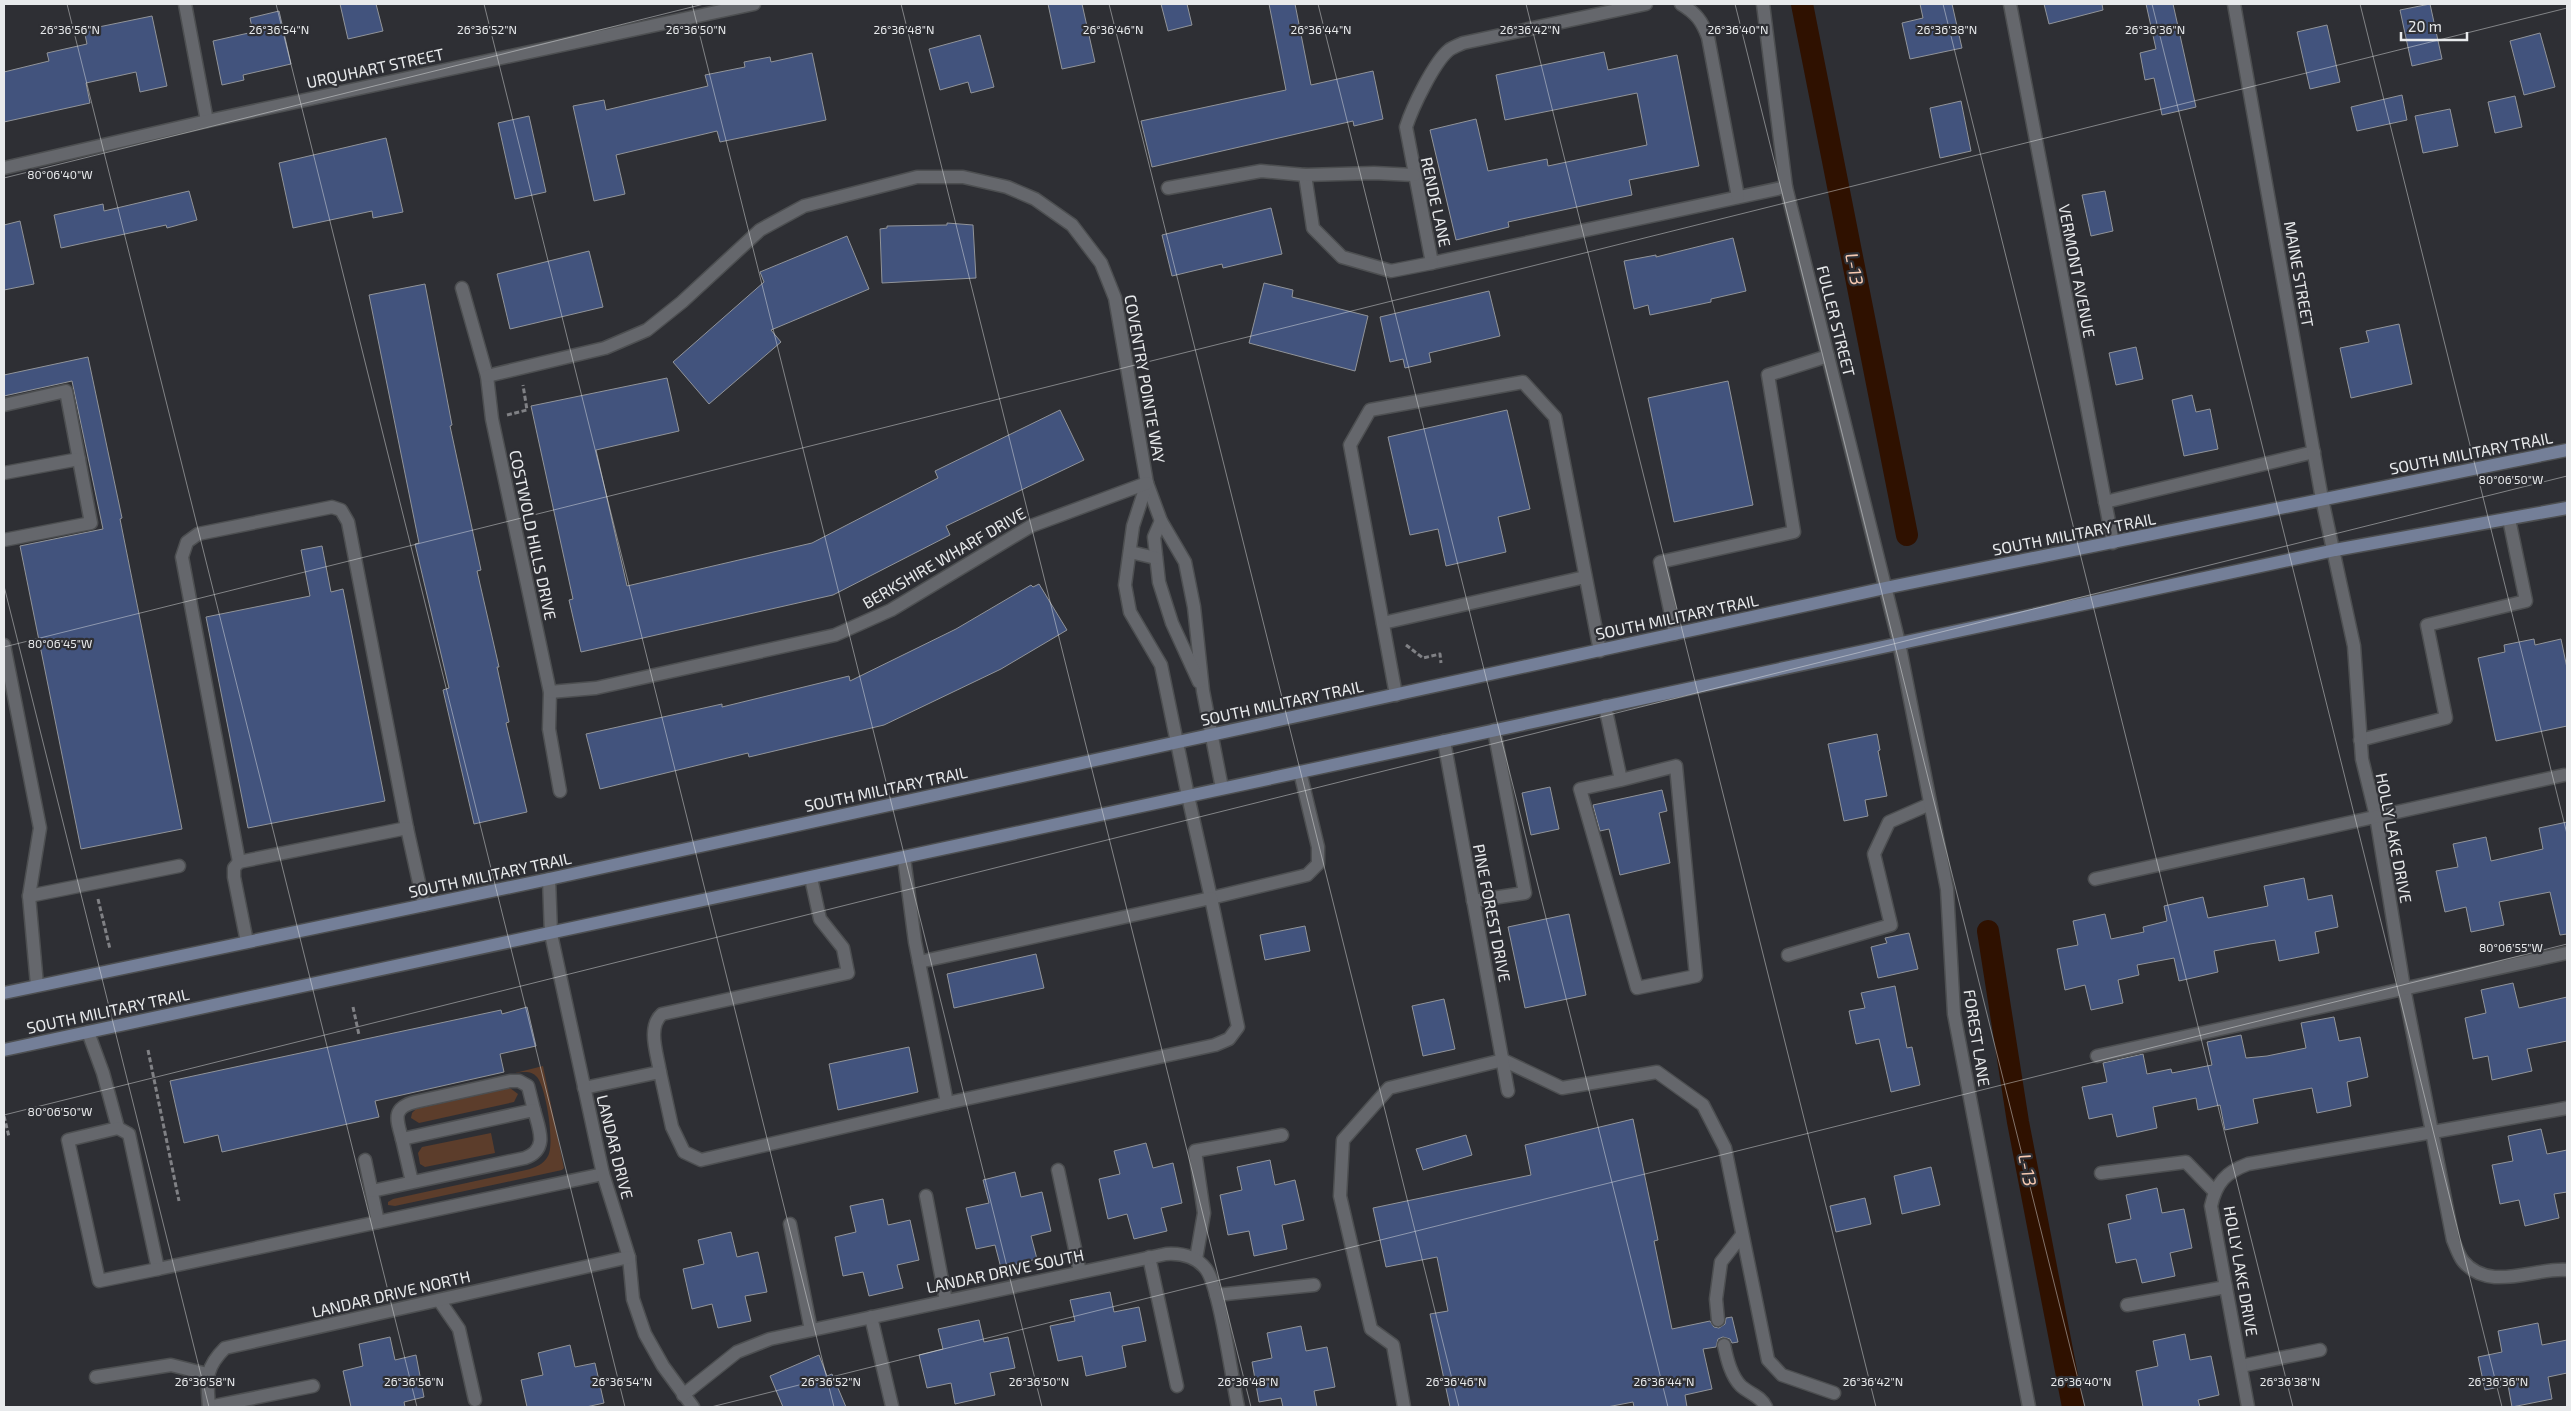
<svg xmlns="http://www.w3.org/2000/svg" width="2571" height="1411" font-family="'Exo 2',sans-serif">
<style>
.green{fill:#5c3d2b}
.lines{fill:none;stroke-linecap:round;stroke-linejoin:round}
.canal{stroke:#2f1100;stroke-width:22}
.building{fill:#42537d;stroke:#919499}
.service-casing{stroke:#4d4f51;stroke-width:15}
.minor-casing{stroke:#4d4f51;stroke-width:15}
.secondary-casing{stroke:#4d4f51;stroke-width:15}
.path{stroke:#808185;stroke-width:3;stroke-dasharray:5 2.5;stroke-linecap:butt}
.service{stroke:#65676c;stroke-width:12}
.minor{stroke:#65676c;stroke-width:12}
.secondary{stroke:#747f98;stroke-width:12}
.ticks{fill:none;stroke:#e8eaec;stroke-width:1;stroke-opacity:0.45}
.labels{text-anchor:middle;stroke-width:4.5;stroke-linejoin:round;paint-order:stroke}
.street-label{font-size:16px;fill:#e8eaec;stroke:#2e2f34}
.water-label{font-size:18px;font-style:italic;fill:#f6c9b1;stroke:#2e2f34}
.ticks-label{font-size:12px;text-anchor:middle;fill:#e8eaec;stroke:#2e2f34;stroke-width:4.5;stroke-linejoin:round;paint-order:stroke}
</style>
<rect width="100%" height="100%" fill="#2e2f34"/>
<g class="green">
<path d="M543,1066L564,1168L562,1170L395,1206L388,1205V1202L393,1199L526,1170C535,1168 544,1164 548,1156C555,1144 546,1087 537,1077C531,1070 523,1072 515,1073Z"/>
<path d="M510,1088L518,1094L514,1102L419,1123L411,1118L412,1113L416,1109Z"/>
<path d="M491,1133L495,1153L425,1167L420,1164L418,1153L422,1147Z"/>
</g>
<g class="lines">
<g class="canal">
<path d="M1802,4L1907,535"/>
<path d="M1988,931L2018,1122L2073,1407"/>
</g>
</g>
<g class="building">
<path d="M340,4H376L383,31L348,39Z"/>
<path d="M1048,4H1082L1095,62L1062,69Z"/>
<path d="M1161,4H1187L1192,25L1168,31Z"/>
<path d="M1269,4H1295L1311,85L1373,71L1383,119L1354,126L1353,121L1152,167L1141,121L1286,90Z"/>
<path d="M1920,4H1952L1962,48L1910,59L1902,23L1923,18Z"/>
<path d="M2044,4H2102L2103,10L2049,24Z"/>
<path d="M2146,4H2173L2196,107L2162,115L2154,78L2145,80L2140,53L2156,49Z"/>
<path d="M2430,4L2442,59L2412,66L2400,10Z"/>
<path d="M279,11L291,64L243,75L244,80L222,85L213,41L253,32L250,18Z"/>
<path d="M152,16L167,86L140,92L136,72L86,83L90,103L4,122V72L49,61L47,53L87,44L84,30Z"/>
<path d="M2327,25L2340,82L2310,89L2297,32Z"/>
<path d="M2540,33L2555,87L2524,95L2510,41Z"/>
<path d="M980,35L994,87L971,93L968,82L940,90L929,49Z"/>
<path d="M1604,52L1608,70L1677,55L1699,166L1629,180L1632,195L1508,222L1509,227L1456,240L1430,130L1476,119L1488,171L1547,159L1548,166L1647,145L1637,93L1505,120L1496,75Z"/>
<path d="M812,53L826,120L720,142L717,131L616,155L625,194L594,201L573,106L604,100L606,110L708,86L705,75L745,67L744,62L770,57L771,62Z"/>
<path d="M2402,95L2407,120L2357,131L2351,107Z"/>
<path d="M2515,96L2522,127L2495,133L2488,102Z"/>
<path d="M1961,101L1971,151L1940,158L1930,108Z"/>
<path d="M2450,109L2458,146L2423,153L2415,116Z"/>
<path d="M529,116L546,192L515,199L498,123Z"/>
<path d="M386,138L403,212L373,218L372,211L293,228L279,163Z"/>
<path d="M189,191L197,220L167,228L166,225L61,248L54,215L103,204L104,211Z"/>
<path d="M2105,191L2113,231L2091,236L2082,195Z"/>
<path d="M1271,208L1282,254L1223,268L1222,264L1172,276L1162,235Z"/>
<path d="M20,221L34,284L4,290V225Z"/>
<path d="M947,223L973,225L976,278L882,283L880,229L887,228V226L947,225Z"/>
<path d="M847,236L869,289L771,330L781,342L709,404L673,362L764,282L760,272Z"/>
<path d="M1733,238L1746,291L1711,299V302L1650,315L1648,305L1634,309L1624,261L1656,255V257Z"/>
<path d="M589,251L603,307L510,329L497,274Z"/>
<path d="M1264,283L1293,290L1292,297L1368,316L1355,371L1249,343Z"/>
<path d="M425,284L452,425L450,426L481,570L477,571L499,667H497L509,722L506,723L527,812L474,824L443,690L449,688L415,544L419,543L369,295Z"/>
<path d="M1489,291L1500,336L1429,353L1431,362L1405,368L1403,359L1390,362L1380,317Z"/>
<path d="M2399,324L2412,384L2351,398L2340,348L2369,342L2366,331Z"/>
<path d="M2136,347L2143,379L2116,385L2109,353Z"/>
<path d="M88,357L122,518L120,519L182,829L81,849L20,546L103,529L72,381L4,396V375Z"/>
<path d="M667,378L679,431L596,450L627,586L812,543L938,478L935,471L1060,410L1084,460L946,526L950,535L833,595L581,652L569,600L573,599L531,406Z"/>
<path d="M1728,381L1753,505L1674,522L1648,398Z"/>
<path d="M2192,395L2196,412L2210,409L2218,449L2184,456L2172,400Z"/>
<path d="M1507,410L1530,509L1498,517L1506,552L1446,566L1438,529L1410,535L1388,437Z"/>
<path d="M322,546L331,592L343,589L385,801L248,828L206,617L310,596L301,550Z"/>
<path d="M1039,584L1067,630L1001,669L884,725L749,757L748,753L600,789L586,734L722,704V707L849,676L850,681L956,629L1031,585L1033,587Z"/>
<path d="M2534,639L2535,645L2561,639L2567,668V726L2496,741L2478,658L2505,652L2504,645Z"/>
<path d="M1877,734L1880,750L1878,751L1887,796L1865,800L1868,816L1844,821L1828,744Z"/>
<path d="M1550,787L1559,829L1531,835L1522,793Z"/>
<path d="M1662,790L1667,811L1659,813L1670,863L1620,875L1609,829L1600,831L1593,805Z"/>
<path d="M2567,822V934L2560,935L2550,892L2499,902L2504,925L2471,932L2466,907L2445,912L2436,871L2458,867L2453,844L2486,837L2491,861L2543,849L2539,828Z"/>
<path d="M2304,878L2308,900L2332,895L2338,927L2315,932L2319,953L2279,961L2275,940L2250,944L2214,951L2218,972L2179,981L2174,958L2137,965L2139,975L2118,980L2123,1003L2091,1010L2085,985L2065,990L2057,949L2078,945L2073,921L2105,914L2111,939L2144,932L2143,927L2167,921L2164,906L2203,897L2208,918L2268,906L2264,886Z"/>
<path d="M1569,914L1586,995L1525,1008L1508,927Z"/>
<path d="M1305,926L1310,951L1265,960L1260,935Z"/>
<path d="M1909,933L1918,969L1878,978L1871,947L1887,943L1885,938Z"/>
<path d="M1036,954L1044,988L954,1008L947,974Z"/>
<path d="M2513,983L2519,1008L2567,997V1041L2527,1049L2532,1071L2492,1080L2488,1056L2473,1059L2465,1018L2486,1013L2481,990Z"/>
<path d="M1895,986L1907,1048L1912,1047L1920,1085L1891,1092L1879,1039L1856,1044L1849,1011L1865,1008L1861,993Z"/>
<path d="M1444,999L1455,1049L1423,1056L1412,1006Z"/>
<path d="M527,1007L536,1046L500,1054L504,1072L375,1101L379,1117L222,1152L218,1135L184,1143L170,1081L501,1010L502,1014Z"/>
<path d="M2334,1017L2339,1041L2360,1037L2368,1077L2347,1082L2351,1106L2317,1113L2312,1088L2253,1099L2258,1123L2225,1130L2220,1105L2198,1110L2196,1098L2153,1107L2157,1128L2117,1137L2112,1114L2089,1119L2082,1087L2107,1082L2103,1063L2143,1054L2147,1074L2171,1069L2172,1073L2212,1065L2207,1042L2241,1035L2246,1058L2267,1056L2306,1048L2301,1023Z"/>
<path d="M909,1047L918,1092L838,1110L829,1064Z"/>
<path d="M1633,1119L1658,1240L1654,1241L1672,1329L1710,1321L1714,1327L1719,1328L1725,1324L1726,1318L1732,1317L1738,1342L1732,1343L1730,1339L1723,1337L1718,1339L1716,1347L1703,1349L1712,1389L1685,1395L1687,1407H1634L1633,1402L1607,1407H1450L1430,1314L1448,1311L1437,1257L1386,1267L1373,1208L1531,1175L1525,1145Z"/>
<path d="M2541,1129L2547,1154L2567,1150V1192L2554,1194L2559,1218L2525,1226L2519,1200L2500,1204L2492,1165L2513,1161L2508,1136Z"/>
<path d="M1466,1135L1472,1155L1423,1170L1416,1149Z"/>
<path d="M1146,1143L1153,1168L1173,1163L1182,1203L1161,1208L1167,1231L1134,1239L1127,1214L1108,1219L1099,1179L1120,1174L1114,1151Z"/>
<path d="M1270,1160L1275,1185L1295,1180L1304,1220L1282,1225L1287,1249L1254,1256L1249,1231L1228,1235L1220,1195L1242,1190L1237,1167Z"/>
<path d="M1931,1167L1940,1205L1902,1214L1894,1176Z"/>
<path d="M1015,1172L1021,1197L1042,1192L1051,1231L1031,1236L1037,1259L1001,1268L995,1245L976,1249L966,1208L989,1203L983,1180Z"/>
<path d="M2157,1188L2162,1213L2184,1209L2192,1248L2170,1253L2175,1276L2142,1283L2136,1259L2116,1263L2108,1224L2131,1219L2126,1195Z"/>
<path d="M1865,1198L1871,1224L1836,1232L1830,1206Z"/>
<path d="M883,1199L888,1225L910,1220L919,1260L897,1265L903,1288L869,1296L863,1272L843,1276L835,1237L856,1232L850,1206Z"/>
<path d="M731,1232L737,1257L758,1252L767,1292L745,1296L751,1321L718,1328L712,1304L692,1309L683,1269L704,1264L698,1240Z"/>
<path d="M1110,1292L1114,1312L1139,1307L1146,1341L1122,1346L1126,1367L1086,1376L1082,1356L1058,1361L1050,1326L1075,1321L1070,1300Z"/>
<path d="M979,1320L984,1342L1008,1337L1015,1368L990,1373L995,1395L955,1404L951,1383L927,1388L919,1355L943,1349L938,1329Z"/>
<path d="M2538,1323L2542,1345L2567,1340V1373L2548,1377L2552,1399L2512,1407L2508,1385L2485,1390L2478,1357L2502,1352L2498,1331Z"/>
<path d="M1301,1326L1306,1351L1327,1347L1335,1387L1314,1391L1317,1407H1283L1281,1398L1259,1402L1252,1362L1272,1358L1267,1333Z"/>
<path d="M2185,1334L2190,1360L2211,1356L2219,1395L2198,1400L2200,1407H2143L2136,1371L2158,1366L2153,1341Z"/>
<path d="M390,1337L395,1360L416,1355L424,1397L404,1402L405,1407H351L343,1371L363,1366L359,1344Z"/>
<path d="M570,1345L575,1367L595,1363L604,1403L586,1407H527L521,1380L543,1375L538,1353Z"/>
<path d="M819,1355L827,1376L832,1374L846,1407H783L770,1376Z"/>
</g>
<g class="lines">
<g class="service-casing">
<g id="service">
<path d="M4,405L66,391L91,523L4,540"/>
<path d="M4,473L79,459"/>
<path d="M2105,502L2314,452"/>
<path d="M1383,623L1585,577"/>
<path d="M1675,634L1660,562L1794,532L1768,375L1828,356"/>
<path d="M4,645L40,828L29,896"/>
<path d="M1396,695L1350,445L1370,410L1523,382L1555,417L1600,651"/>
<path d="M1605,706L1621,780L1580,789L1637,988L1696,976L1676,766L1621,780"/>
<path d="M2360,740L2446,718L2427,625L2526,601L2509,519"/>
<path d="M1188,796L1211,898L1307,875L1318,864V847L1300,772"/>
<path d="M239,862L182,557L187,542L198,534L332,507L341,510L348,522L407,828"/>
<path d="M1473,901L1525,893L1494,730"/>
<path d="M247,942L234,877V868L239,862L407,828L424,905"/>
<path d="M1788,955L1891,925L1874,854L1889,822L1930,804"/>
<path d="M919,962L1211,898L1238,1027L1229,1039L1215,1045L947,1103"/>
<path d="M37,985L29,896L179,866"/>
<path d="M88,1032L103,1073L118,1128L129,1134L158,1269L603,1174"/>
<path d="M660,1072C657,1053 647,1027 662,1014L848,973L843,948L820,919L811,878"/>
<path d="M584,1088L660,1072L672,1127L684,1152L701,1160L947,1103L915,942L904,858"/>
<path d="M118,1128L68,1140L99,1281L158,1269"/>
<path d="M2433,1132L2567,1108"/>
<path d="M402,1139C397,1120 391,1108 415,1102L510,1081H519L528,1086L534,1110"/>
<path d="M365,1160L378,1222"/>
<path d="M1058,1170L1080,1272"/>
<path d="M2101,1173L2186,1162L2214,1191"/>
<path d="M372,1191L525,1158C549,1149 539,1129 534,1110L402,1139L412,1182"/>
<path d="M926,1196L946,1301"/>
<path d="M790,1224L811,1330"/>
<path d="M1149,1257L1177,1386"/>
<path d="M1196,1259L1204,1213L1195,1151L1282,1135"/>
<path d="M1216,1295L1314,1285"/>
<path d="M439,1300L459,1329L475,1400"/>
<path d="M2127,1305L2226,1287"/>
<path d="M871,1317L892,1406"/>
<path d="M1718,1320L1716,1299L1721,1262L1742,1235"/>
<path d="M1724,1345C1727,1359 1731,1376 1741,1386C1750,1394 1761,1396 1766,1407"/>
<path d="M2241,1366L2320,1350"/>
<path d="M96,1377L171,1365L207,1374"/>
<path d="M209,1407L313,1386"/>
<path d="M1404,1407L1393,1345L1371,1329L1340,1196L1343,1140L1389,1088L1503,1060L1562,1088L1657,1072L1703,1105L1725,1148L1768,1360L1782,1375L1834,1393"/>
</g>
</g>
<g class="minor-casing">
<g id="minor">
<path d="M185,4L207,121"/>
<path d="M1646,4L1463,43C1459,45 1453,47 1449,50C1434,62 1412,108 1406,127L1432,263L1786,187"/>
<path d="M1681,4C1696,13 1702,21 1708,37L1738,197"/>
<path d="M1763,4L1786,187L1899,643L1947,889L1954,1014L2029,1407"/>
<path d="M2010,4L2113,543"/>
<path d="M2234,4L2322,499L2354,646L2362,759L2376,816L2404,988L2453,1240C2456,1247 2459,1256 2463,1261C2489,1293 2535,1267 2567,1270"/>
<path d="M4,168L207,121L754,4"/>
<path d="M1305,175L1313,228L1342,257L1391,271L1432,263"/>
<path d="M1168,188L1261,171L1305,175L1374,173L1414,175"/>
<path d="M462,288L487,376L492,419L550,692L549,729L560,791"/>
<path d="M487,376L605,348L647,330L682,302L760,230L804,206L917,177H963L1007,187L1035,199L1072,225L1101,263L1115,298L1147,483L1161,521L1185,562L1194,607L1203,691L1222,788"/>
<path d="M1147,483L1133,526L1125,585L1130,612L1161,665L1188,796"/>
<path d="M1161,521L1154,537L1159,582L1172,623L1199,682"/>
<path d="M1130,552L1156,558"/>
<path d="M550,692L596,688L835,635L891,610L1031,526L1147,483"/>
<path d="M1444,741L1508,1091"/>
<path d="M549,879L551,934L603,1174L629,1257L633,1299L645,1334L663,1366L693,1407"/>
<path d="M2095,879L2564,775"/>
<path d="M2097,1056L2567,953"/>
<path d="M683,1395L737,1352L770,1339L1166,1254C1182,1253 1196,1256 1206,1269C1220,1288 1232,1380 1238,1407"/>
<path d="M209,1407C207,1380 204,1369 225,1348L629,1257"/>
<path d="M2248,1407L2211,1206C2216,1183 2226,1172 2248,1164L2433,1132"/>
</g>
</g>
<g class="secondary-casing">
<g id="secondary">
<path d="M4,993L549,879L1885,588L2567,450"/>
<path d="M4,1050L2335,550L2567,508"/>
</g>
</g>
<g class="path">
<path d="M507,415L527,410L523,385"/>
<path d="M1406,645L1423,658L1440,654L1441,663"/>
<path d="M98,899L110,949"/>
<path d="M353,1007L359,1035"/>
<path d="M148,1050L179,1201"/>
<path d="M4,1116L9,1137"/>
</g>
<use href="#service" class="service"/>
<use href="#minor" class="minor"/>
<use href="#secondary" class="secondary"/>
</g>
<path class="ticks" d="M67,4L417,1407M276,4L625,1407M484,4L834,1407M692,4L1042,1407M901,4L1251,1407M1109,4L1459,1407M1318,4L1668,1407M1526,4L1876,1407M1735,4L2085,1407M1943,4L2293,1407M2152,4L2502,1407M2360,4L2567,834M4,178L704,4M4,586L209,1407M4,647L2567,8M4,1115L2567,476M711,1407L2567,944"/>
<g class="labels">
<g class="street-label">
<text transform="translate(375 68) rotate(-12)" y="6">URQUHART STREET</text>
<text transform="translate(1436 202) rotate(78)" y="6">RENDE LANE</text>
<text transform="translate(2077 271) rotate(79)" y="6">VERMONT AVENUE</text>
<text transform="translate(2299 274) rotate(80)" y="6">MAINE STREET</text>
<text transform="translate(1836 321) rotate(76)" y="6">FULLER STREET</text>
<text transform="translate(1145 379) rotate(80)" y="6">COVENTRY POINTE WAY</text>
<text transform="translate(2471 453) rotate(-11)" y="6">SOUTH MILITARY TRAIL</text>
<text transform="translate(2074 534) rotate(-11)" y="6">SOUTH MILITARY TRAIL</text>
<text transform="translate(533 535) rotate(78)" y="6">COSTWOLD HILLS DRIVE</text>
<text transform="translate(944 558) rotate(-30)" y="6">BERKSHIRE WHARF DRIVE</text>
<text transform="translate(1677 617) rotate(-12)" y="6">SOUTH MILITARY TRAIL</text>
<text transform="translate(1282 703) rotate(-12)" y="6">SOUTH MILITARY TRAIL</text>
<text transform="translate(886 789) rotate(-12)" y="6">SOUTH MILITARY TRAIL</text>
<text transform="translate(2394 838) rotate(79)" y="6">HOLLY LAKE DRIVE</text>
<text transform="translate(490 875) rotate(-12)" y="6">SOUTH MILITARY TRAIL</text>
<text transform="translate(1492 913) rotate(79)" y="6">PINE FOREST DRIVE</text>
<text transform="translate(108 1011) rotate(-12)" y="6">SOUTH MILITARY TRAIL</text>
<text transform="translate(1977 1038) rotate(81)" y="6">FOREST LANE</text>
<text transform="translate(615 1147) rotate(76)" y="6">LANDAR DRIVE</text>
<text transform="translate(1005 1271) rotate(-12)" y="6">LANDAR DRIVE SOUTH</text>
<text transform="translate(2241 1271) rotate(80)" y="6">HOLLY LAKE DRIVE</text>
<text transform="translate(391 1294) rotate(-13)" y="6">LANDAR DRIVE NORTH</text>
</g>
<g class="water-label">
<text transform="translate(1854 269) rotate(79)" y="6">L-13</text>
<text transform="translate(2027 1170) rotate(79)" y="6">L-13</text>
</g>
</g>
<g class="ticks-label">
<text x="70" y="34">26°36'56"N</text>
<text x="279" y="34">26°36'54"N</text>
<text x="487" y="34">26°36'52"N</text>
<text x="696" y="34">26°36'50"N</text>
<text x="904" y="34">26°36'48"N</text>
<text x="1113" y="34">26°36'46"N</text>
<text x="1321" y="34">26°36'44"N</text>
<text x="1530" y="34">26°36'42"N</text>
<text x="1738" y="34">26°36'40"N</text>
<text x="1947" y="34">26°36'38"N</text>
<text x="2155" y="34">26°36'36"N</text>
<text x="60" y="179">80°06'40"W</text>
<text x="2511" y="484">80°06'50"W</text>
<text x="60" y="648">80°06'45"W</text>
<text x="2511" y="952">80°06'55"W</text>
<text x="60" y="1116">80°06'50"W</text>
<text x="205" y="1386">26°36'58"N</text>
<text x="414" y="1386">26°36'56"N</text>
<text x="622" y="1386">26°36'54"N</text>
<text x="831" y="1386">26°36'52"N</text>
<text x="1039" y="1386">26°36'50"N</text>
<text x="1248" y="1386">26°36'48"N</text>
<text x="1456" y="1386">26°36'46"N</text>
<text x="1664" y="1386">26°36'44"N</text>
<text x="1873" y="1386">26°36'42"N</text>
<text x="2081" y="1386">26°36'40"N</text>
<text x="2290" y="1386">26°36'38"N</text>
<text x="2498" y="1386">26°36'36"N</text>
</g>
<rect width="2571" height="1411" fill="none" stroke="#e8eaec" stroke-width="10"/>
<path d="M2401 32v8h66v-8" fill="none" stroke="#e8eaec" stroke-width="2.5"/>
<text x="2408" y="32" font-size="15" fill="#e8eaec" stroke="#2e2f34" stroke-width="4" paint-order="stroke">20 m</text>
</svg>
